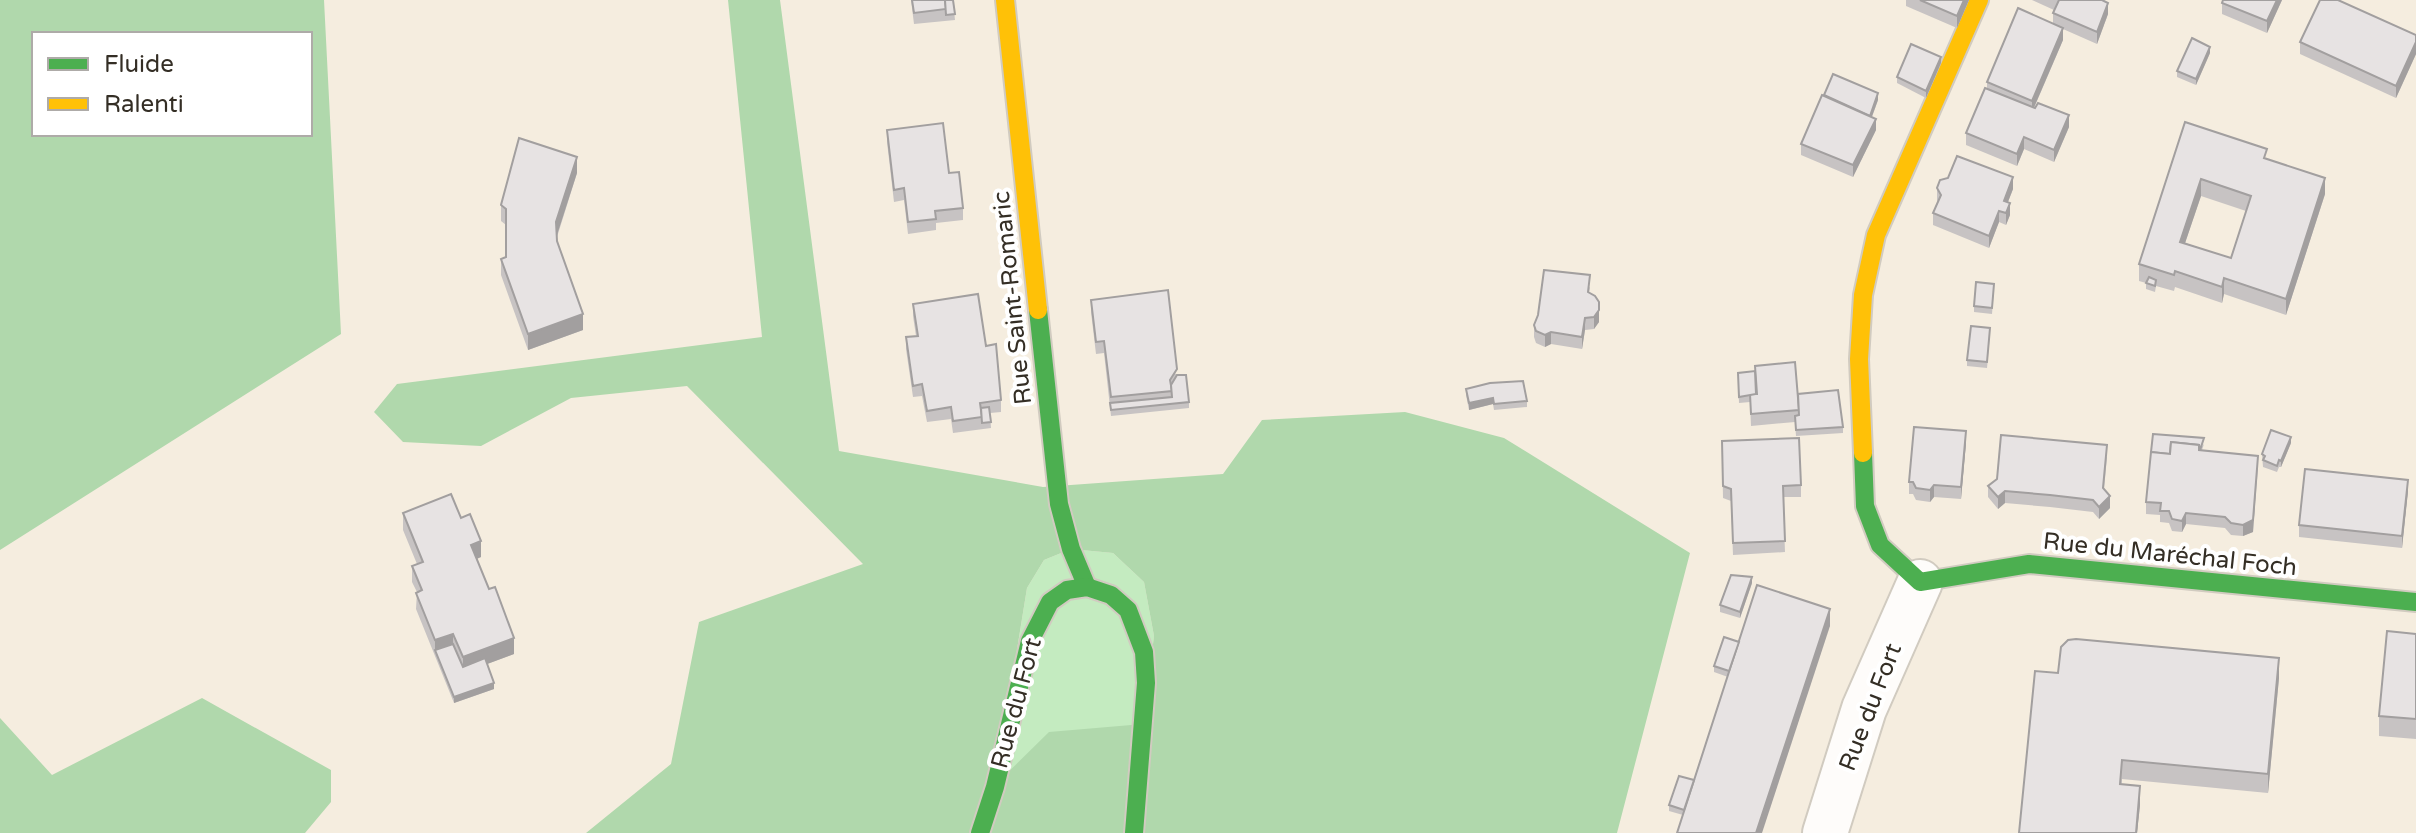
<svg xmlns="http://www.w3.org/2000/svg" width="2416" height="833" font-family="'Varela Round',sans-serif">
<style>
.green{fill:#c4ebc0}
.forest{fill:#b0d8ac;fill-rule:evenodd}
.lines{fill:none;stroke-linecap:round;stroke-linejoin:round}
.street-casing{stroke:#d1cbc0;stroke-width:48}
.fast-casing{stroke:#d1cbc0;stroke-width:22}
.slow-casing{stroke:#d1cbc0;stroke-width:22}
.street{stroke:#fefcfa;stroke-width:44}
.fast{stroke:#4caf50;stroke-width:18}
.slow{stroke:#ffc107;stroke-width:18}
.wall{fill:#c7c3c3;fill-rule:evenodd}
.shaded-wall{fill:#a29f9f}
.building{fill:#e7e3e3;stroke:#a29f9f;stroke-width:2;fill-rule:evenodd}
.labels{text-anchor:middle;stroke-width:8;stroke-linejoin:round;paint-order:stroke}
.street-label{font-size:24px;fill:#342e25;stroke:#fff}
</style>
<rect width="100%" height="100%" fill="#f5eddf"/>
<path class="green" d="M1071,549L1113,553L1144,582L1154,636L1143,724L995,787L1027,588L1044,560Z"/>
<g class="forest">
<path d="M0,0H324L341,334L0,550ZM310,34V134H34V34Z"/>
<path d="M728,0H780L839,451L1043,487L1223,474L1262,420L1405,412L1504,438L1690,553L1617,833H586L671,764L699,622L863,564L687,386L571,398L481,446L403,442L374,412L397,384L762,337ZM1071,549L1113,553L1144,582L1154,636L1143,724L1049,732L995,785L1027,588L1044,560Z"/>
<path d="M202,698L331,770V802L305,833H0V718L52,775Z"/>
</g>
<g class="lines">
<g class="street-casing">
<path id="street" d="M1825,833L1864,709L1920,582"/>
</g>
<g class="fast-casing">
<g id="fast">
<path d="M1038,310L1059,504L1071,549L1087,587"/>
<path d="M1863,453L1865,506L1880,545L1920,582L2029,564L2416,602"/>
<path d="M980,833L995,787L1030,641L1050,602L1067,590L1087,587L1111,595L1128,610L1144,652L1146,683L1134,833"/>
</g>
</g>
<g class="slow-casing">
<g id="slow">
<path d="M1005,0L1038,310"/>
<path d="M1863,453L1859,359L1863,295L1876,235L1979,0"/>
</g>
</g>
<use href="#street" class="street"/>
<use href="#fast" class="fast"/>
<use href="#slow" class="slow"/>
</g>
<g class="wall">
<path d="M911,0H953L955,20L914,24Z"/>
<path d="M1906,0H1969L1957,28L1906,6Z"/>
<path d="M2032,0H2102L2108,14L2097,44L2063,29V40L2034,108L2069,127L2054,162L2024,149L2017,166L1966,145V133L1987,89V82L2053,24V13L2054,10Z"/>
<path d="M2223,0H2282L2267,33L2222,14V3Z"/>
<path d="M2416,35V54L2396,98L2300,54V42Z"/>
<path d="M2210,53L2196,85L2177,77V71Z"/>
<path d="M1941,63L1926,98L1897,83V77Z"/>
<path d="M1878,100L1872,117L1876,130L1853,177L1801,155V144Z"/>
<path d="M2185,122L2267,159L2325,194L2286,315L2224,294L2222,303L2175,287L2174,291L2156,286L2155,292L2146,289V283L2139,281V264ZM2201,196L2246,211L2231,258L2185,243Z"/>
<path d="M887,130L949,173L963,208V220L936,223V230L908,234L904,200L894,202L887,142Z"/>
<path d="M577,173L557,237V241L583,330L528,350L501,275V259L506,257V225L501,221V205Z"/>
<path d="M1937,188L2013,189L2008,202L2010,215L2006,225L1999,222L1989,248L1933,225V213L1938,202L1937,200Z"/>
<path d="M1590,287L1589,293L1599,322L1594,329L1585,330L1582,349L1551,344L1545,347L1536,343L1534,337V325Z"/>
<path d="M1994,290L1992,314L1974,312V306Z"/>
<path d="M1091,300L1177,375L1189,402V408L1111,416L1104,353L1096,354L1091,312Z"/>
<path d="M913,304L986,346L1001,400V412L990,413L991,428L953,433L951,419L927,422L922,396L913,397L906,349V337L916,336L913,316Z"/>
<path d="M1990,334L1987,368L1967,366V360Z"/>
<path d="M1738,373L1798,394L1843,427V433L1796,436L1795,422L1751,426L1750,402L1739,403Z"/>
<path d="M1466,389L1527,401V407L1494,410L1493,404L1469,410L1466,395Z"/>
<path d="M1722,441L1801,485V497H1783L1785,552L1733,555L1731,501L1723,498Z"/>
<path d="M1966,443L1961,499L1934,497L1930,502L1916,500L1913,494H1909V482Z"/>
<path d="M2291,443L2281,467H2279L2277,472L2263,467L2262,454Z"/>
<path d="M2204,444L2202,450L2258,467L2253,532L2243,536L2231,535L2225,528L2186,524L2182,532L2172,531L2169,523L2160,522V515L2146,514V502Z"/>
<path d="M2107,457L2104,489L2110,508L2099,519L2093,512L2050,507L2005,503L1998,509L1988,497V486Z"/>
<path d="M2408,491L2402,548L2299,537V525Z"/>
<path d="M403,513L461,518L481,557L477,559L514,654L487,664L494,689L454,703L416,609L417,592L412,582V566L417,564L403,530Z"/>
<path d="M1752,583L1740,618L1720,612V605Z"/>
<path d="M1830,626L1683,815L1669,811V805L1694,780L1728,677L1714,672V666L1739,642Z"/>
<path d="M2416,634V739L2379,736V716Z"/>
<path d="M2058,673L2279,678L2268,793L2122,779V784L2140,805L2137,833H2019Z"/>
</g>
<g class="shaded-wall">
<path d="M1964,0H1969L1957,28V16Z"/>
<path d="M2277,0H2282L2267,33V21Z"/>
<path d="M2108,3V14L2097,44V32Z"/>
<path d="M2063,28V40L2032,112V101Z"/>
<path d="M2416,42V54L2396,98V86Z"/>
<path d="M2210,47V53L2196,85V79Z"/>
<path d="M1941,57V63L1926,98V91Z"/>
<path d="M1878,93V100L1868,127V121Z"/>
<path d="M2069,115V127L2054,162V150Z"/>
<path d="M1876,119V130L1853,177V165Z"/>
<path d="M2024,137V149L2017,166V154Z"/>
<path d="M577,157V173L556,238V222Z"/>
<path d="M2013,177V189L2004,212V201Z"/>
<path d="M2325,178V194L2286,315V299Z"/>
<path d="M2201,179V196L2180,258V242Z"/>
<path d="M2010,203V215L2006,225V213Z"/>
<path d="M1999,211V222L1989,248V236Z"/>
<path d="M2224,278V294L2222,303V287Z"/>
<path d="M1599,302V322L1594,329V317Z"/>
<path d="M583,314V330L528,350V334Z"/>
<path d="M1585,318V330L1582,349V337Z"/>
<path d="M1551,332V344L1545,347V335Z"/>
<path d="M1493,398V404L1469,410V403Z"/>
<path d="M1966,431V443L1961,499V487Z"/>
<path d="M2291,437V443L2281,467V461Z"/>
<path d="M2258,456L2253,532L2243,536V525Z"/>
<path d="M2408,480V491L2402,548V536Z"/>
<path d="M1934,485V497L1930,502V490Z"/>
<path d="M2005,491V503L1998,509V497Z"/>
<path d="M2110,496V508L2099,519V507Z"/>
<path d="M2186,513V524L2182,532V521Z"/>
<path d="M481,541V557L471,561V545Z"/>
<path d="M1752,577V583L1740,618V612Z"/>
<path d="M1830,609V626L1762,833H1756Z"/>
<path d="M453,634V650H435V640Z"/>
<path d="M514,638V654L463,673V657Z"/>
<path d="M2279,658V678L2268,793V774Z"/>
<path d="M494,683V689L454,703V697Z"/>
<path d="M2140,786V805L2137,833H2136Z"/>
</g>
<g class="building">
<path d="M912,0H945L946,9L914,13Z"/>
<path d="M945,0H953L955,14L946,15Z"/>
<path d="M1920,0H1964L1957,16Z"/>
<path d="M2059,0H2102L2108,3L2097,32L2053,13Z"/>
<path d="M2223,0H2277L2267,21L2222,3Z"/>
<path d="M2320,0H2338L2416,35V42L2396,86L2300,42Z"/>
<path d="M2018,8L2063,28L2032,101L1987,82Z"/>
<path d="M2192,38L2210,47L2196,79L2177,71Z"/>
<path d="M1911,44L1941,57L1926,91L1897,77Z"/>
<path d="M1833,74L1878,93L1870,116L1824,95Z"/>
<path d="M1985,88L2035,108L2038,103L2069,115L2054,150L2024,137L2017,154L1966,133Z"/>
<path d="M1822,95L1876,119L1853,165L1801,144Z"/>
<path d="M2185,122L2267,149L2264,158L2325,178L2286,299L2224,278L2222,287L2175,271L2174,275L2139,264ZM2201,179L2251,196L2231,258L2180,242Z"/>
<path d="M943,123L949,173L959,172L963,208L935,211L936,219L908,222L904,188L894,190L887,130Z"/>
<path d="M519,138L577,157L556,222L557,241L583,314L528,334L501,259L506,257V209L501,205Z"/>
<path d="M1957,156L2013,177L2004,201L2010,203L2006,213L1999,211L1989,236L1933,213L1941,195L1937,188L1940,180L1948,178Z"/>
<path d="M1544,270L1590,275L1588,292L1595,296L1599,302V310L1594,317L1585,318L1582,337L1551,332L1545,335L1536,331L1534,325L1538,315Z"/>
<path d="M2149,277L2156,280L2155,286L2146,283Z"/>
<path d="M1976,282L1994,284L1992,308L1974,306Z"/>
<path d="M1168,290L1177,369L1170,380L1172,391L1111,397L1104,341L1096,342L1091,300Z"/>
<path d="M978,294L986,346L996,344L1001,400L980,403L982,417L953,421L951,407L927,411L922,384L913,386L906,337L918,336L913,304Z"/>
<path d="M1971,326L1990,328L1987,362L1967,360Z"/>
<path d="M1795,362L1799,410L1751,414L1750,394H1757L1755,366Z"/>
<path d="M1755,371L1756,394L1739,397L1738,373Z"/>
<path d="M1177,375H1186L1189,402L1111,410L1110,403L1172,397L1171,385Z"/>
<path d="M1523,381L1527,401L1494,404L1493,398L1469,403L1466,389L1490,383Z"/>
<path d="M1838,390L1843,427L1796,430L1795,416L1799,415L1798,394Z"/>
<path d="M989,407L991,422L982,423L981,408Z"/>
<path d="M1914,427L1966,431L1961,487L1934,485L1930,490L1916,488L1913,482H1909Z"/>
<path d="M2271,430L2291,437L2281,461L2279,460L2277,466L2263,460L2265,456L2262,454Z"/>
<path d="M2153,434L2204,438L2200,450L2199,445L2171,442L2170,454L2151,452Z"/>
<path d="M2001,435L2107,445L2103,488L2110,496L2099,507L2093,500L2050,495L2005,491L1998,497L1988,486L1997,479Z"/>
<path d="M1799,438L1801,485L1783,486L1785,541L1733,543L1731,489L1723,486L1722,441Z"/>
<path d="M2171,442L2199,445V450L2258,456L2253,520L2243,525L2231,523L2225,517L2186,513L2182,521L2172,519L2169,511H2160L2161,503L2146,502L2151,452L2170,454Z"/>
<path d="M2305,469L2408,480L2402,536L2299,525Z"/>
<path d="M451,494L461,518L470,514L481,541L471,545L489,589L495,587L514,638L463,657L453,634L435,640L416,593L422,590L412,566L423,562L403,513Z"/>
<path d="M1731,575L1752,577L1740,612L1720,605Z"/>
<path d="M1757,585L1830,609L1756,833H1677Z"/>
<path d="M2387,631L2416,634V719L2379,716Z"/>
<path d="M1724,637L1739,642L1729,671L1714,666Z"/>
<path d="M2076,639L2279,658L2268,774L2122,760L2120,784L2140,786L2136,833H2019L2035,671L2058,673L2061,647L2068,640Z"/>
<path d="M453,644L463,667L485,658L494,683L454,697L435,650Z"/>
<path d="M1679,776L1694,780L1684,810L1669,805Z"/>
</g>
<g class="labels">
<g class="street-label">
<text transform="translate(1012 298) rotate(-96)" y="8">Rue Saint-Romaric</text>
<text transform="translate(2170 554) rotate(6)" y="8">Rue du Maréchal Foch</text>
<text transform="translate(1016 703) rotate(-75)" y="8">Rue du Fort</text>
<text transform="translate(1870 707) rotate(-69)" y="8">Rue du Fort</text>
</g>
</g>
<rect x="32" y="32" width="280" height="104" fill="#ffffff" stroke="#aeaba8" stroke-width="2"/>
<rect x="48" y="58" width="40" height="12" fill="#4caf50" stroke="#aeaba8" stroke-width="2"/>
<text x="104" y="72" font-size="24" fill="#342e25">Fluide</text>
<rect x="48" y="98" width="40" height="12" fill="#ffc107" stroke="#aeaba8" stroke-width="2"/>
<text x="104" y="112" font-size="24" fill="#342e25">Ralenti</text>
</svg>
